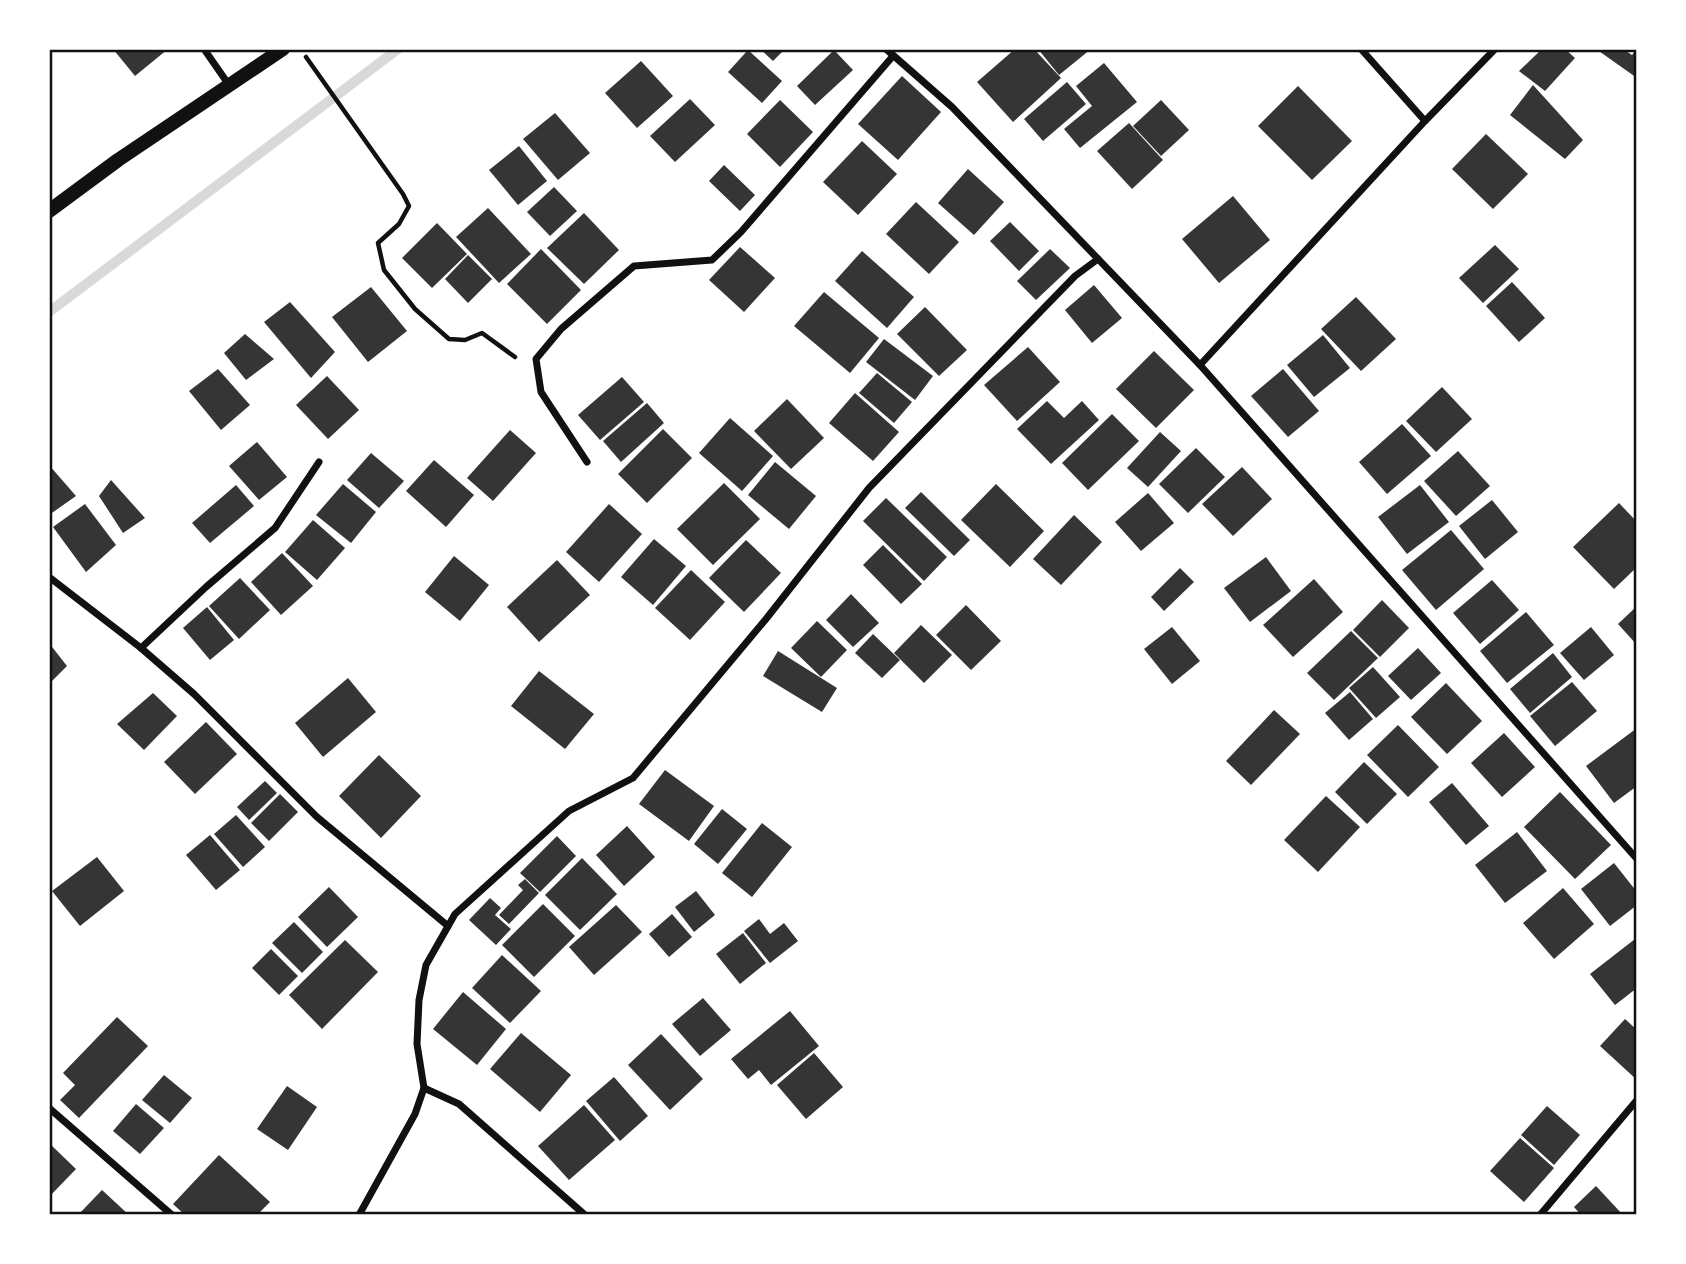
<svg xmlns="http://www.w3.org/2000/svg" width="1686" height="1264" font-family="'Space Grotesk',sans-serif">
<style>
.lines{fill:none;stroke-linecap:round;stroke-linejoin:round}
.stream{stroke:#d9d9d9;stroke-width:10}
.building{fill:#353535}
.path{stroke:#111;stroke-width:4.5}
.minor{stroke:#111;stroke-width:7}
.secondary{stroke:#111;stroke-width:14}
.neatline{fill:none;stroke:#111;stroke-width:2.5}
</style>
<rect width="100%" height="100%" fill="#fff"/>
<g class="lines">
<path class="stream" d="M49,312L398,49"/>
</g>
<g class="building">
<path d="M113,49H168L135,76Z"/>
<path d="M760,49H785L773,61Z"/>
<path d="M1015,49H1034L1061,78L1013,122L977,82Z"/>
<path d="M1038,49H1091L1059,75Z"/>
<path d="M1542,49H1565L1575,58L1545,91L1519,71Z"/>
<path d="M1596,49H1623L1632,55L1637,49V78Z"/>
<path d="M748,50L782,81L762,103L728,72Z"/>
<path d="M834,50L853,70L815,105L797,86Z"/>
<path d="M641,61L673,96L637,128L605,93Z"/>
<path d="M1104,63L1137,102L1080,148L1064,129L1092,106L1076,86Z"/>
<path d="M902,76L941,112L898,160L858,124Z"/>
<path d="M1067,82L1086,104L1043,141L1024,119Z"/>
<path d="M1533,85L1583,140L1565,159L1510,115Z"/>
<path d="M1298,86L1352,141L1312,180L1258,126Z"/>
<path d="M690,99L715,125L675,162L650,136Z"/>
<path d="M780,100L813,132L780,167L747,134Z"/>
<path d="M1161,100L1189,130L1161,156L1133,126Z"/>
<path d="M555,113L590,153L558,180L523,139Z"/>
<path d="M1129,123L1163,160L1132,189L1097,151Z"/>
<path d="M1486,134L1528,174L1493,209L1452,169Z"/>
<path d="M862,141L897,174L858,215L823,182Z"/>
<path d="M519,146L547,181L518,205L489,170Z"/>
<path d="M724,165L755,195L740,211L709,181Z"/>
<path d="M968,169L1004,202L974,235L938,203Z"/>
<path d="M554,187L577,211L550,236L527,212Z"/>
<path d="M1233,196L1270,240L1219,283L1182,239Z"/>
<path d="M916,202L959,242L929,274L886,234Z"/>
<path d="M488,208L531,254L499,283L456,237Z"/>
<path d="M584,213L619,250L584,284L547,248Z"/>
<path d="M1010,222L1039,251L1019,271L990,241Z"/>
<path d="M437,223L467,254L432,288L402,258Z"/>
<path d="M1495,245L1519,269L1483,303L1459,278Z"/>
<path d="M740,247L775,278L744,312L709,280Z"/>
<path d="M541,249L581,290L547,324L507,284Z"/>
<path d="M1050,249L1070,268L1036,300L1017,281Z"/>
<path d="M862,251L914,297L887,328L835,281Z"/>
<path d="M468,255L492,279L468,303L445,279Z"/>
<path d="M1512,282L1545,318L1519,342L1486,306Z"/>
<path d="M1094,285L1122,318L1092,343L1065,310Z"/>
<path d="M371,287L407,331L368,362L332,317Z"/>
<path d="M824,292L879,338L850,373L794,326Z"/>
<path d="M1356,297L1396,339L1361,371L1321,329Z"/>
<path d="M290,302L335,352L311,378L264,322Z"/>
<path d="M925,307L967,350L939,376L897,334Z"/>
<path d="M245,334L274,359L246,380L224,353Z"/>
<path d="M1323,335L1350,368L1314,397L1287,365Z"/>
<path d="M884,339L933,376L915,400L866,362Z"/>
<path d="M1028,347L1060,382L1017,421L984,385Z"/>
<path d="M1154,351L1194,390L1156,428L1116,389Z"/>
<path d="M218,369L250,405L221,430L189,391Z"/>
<path d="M1283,369L1319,411L1288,437L1251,396Z"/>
<path d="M877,373L912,402L894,423L859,393Z"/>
<path d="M327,376L359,410L328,439L296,405Z"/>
<path d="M622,377L644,402L600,440L578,415Z"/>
<path d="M1442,387L1472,419L1436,452L1406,421Z"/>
<path d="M855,393L899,432L873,461L829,423Z"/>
<path d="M787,399L824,438L791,469L754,431Z"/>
<path d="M1047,401L1064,418L1082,401L1099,420L1051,464L1017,429Z"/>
<path d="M647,403L664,423L621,462L603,441Z"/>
<path d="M1112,414L1139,441L1088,490L1062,463Z"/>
<path d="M730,418L773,456L742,491L699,453Z"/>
<path d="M1402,424L1431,456L1387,494L1359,462Z"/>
<path d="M663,429L692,458L647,503L618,474Z"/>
<path d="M510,430L536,453L493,501L467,478Z"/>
<path d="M1160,432L1181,451L1148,487L1127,468Z"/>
<path d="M257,442L287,477L259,500L229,466Z"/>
<path d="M1196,448L1225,477L1188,513L1159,484Z"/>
<path d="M1458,451L1490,486L1456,516L1424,481Z"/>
<path d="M371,453L404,481L379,508L347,480Z"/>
<path d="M434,460L474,495L446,527L406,491Z"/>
<path d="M775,462L816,496L789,529L748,495Z"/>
<path d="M49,465L76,496L49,515Z"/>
<path d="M1242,467L1272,499L1233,536L1202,504Z"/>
<path d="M111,480L145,518L123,533L99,496Z"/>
<path d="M724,483L760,519L713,565L677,529Z"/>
<path d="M343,484L376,512L351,543L316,515Z"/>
<path d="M996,484L1044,531L1010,567L961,520Z"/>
<path d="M236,485L254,506L210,543L192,523Z"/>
<path d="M1420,485L1449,522L1407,554L1378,517Z"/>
<path d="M921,492L970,540L954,556L905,508Z"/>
<path d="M1148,493L1174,523L1141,551L1115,522Z"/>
<path d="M886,498L947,557L924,581L863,521Z"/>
<path d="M1492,500L1518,532L1485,559L1459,526Z"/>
<path d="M1619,503L1637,522V567L1614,589L1573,547Z"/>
<path d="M85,504L116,545L86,572L53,527Z"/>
<path d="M609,504L642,534L599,582L566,552Z"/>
<path d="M1074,515L1102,542L1061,585L1033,559Z"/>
<path d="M313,520L345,548L317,580L285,552Z"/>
<path d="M1451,530L1484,569L1436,610L1402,570Z"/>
<path d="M654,539L686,566L653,605L621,577Z"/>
<path d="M746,540L781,573L744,612L709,578Z"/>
<path d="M883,545L922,584L901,604L863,565Z"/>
<path d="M282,553L313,586L281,615L251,582Z"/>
<path d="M454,556L489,585L460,621L425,592Z"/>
<path d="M1266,557L1291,591L1250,622L1224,588Z"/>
<path d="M557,560L590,595L539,642L507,607Z"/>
<path d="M1180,568L1194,582L1164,611L1151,597Z"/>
<path d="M691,570L725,602L690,640L655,608Z"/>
<path d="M240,578L270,610L239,639L209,606Z"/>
<path d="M1314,579L1343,612L1293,657L1263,625Z"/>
<path d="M1492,580L1519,610L1480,644L1453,613Z"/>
<path d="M851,594L879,623L853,647L826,620Z"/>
<path d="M1382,600L1409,628L1380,657L1353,630Z"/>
<path d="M966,605L1001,641L971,670L936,635Z"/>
<path d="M1637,606V645L1618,624Z"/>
<path d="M207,607L234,640L210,660L183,628Z"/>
<path d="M1526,612L1554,645L1507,683L1480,651Z"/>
<path d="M817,621L847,650L821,677L791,648Z"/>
<path d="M921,625L952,655L924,683L894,653Z"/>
<path d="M1172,627L1200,661L1172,684L1144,649Z"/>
<path d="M1591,627L1614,655L1584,680L1560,653Z"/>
<path d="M1351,631L1378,658L1334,700L1307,673Z"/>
<path d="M873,634L900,660L882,678L855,653Z"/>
<path d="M49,643L67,666L49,684Z"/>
<path d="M1418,648L1441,673L1411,700L1388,676Z"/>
<path d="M778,651L837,688L822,712L763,676Z"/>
<path d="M1553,653L1572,677L1530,713L1510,689Z"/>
<path d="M1373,667L1400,697L1376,718L1349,688Z"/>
<path d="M539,671L594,714L565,749L511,706Z"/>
<path d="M348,678L376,712L323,757L295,723Z"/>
<path d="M1572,682L1597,711L1555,746L1530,716Z"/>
<path d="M1446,683L1482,721L1447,754L1411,717Z"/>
<path d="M1350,692L1373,719L1349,740L1325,713Z"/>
<path d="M153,693L177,716L144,750L117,724Z"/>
<path d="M1274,710L1300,734L1251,785L1226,761Z"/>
<path d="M206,722L237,754L195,794L164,762Z"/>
<path d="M1398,725L1439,767L1408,797L1367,755Z"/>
<path d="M1637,728V786L1614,803L1586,766Z"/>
<path d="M1504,733L1535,767L1502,797L1471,763Z"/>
<path d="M379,755L421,796L381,838L339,796Z"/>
<path d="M1364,762L1397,794L1367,824L1335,792Z"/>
<path d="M665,770L714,806L689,841L639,804Z"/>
<path d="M265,781L277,793L249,820L237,807Z"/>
<path d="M1452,783L1489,826L1466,845L1429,802Z"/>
<path d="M1560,792L1611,845L1575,879L1524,827Z"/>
<path d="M280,794L298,812L269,841L251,823Z"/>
<path d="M1326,796L1360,827L1318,872L1284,840Z"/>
<path d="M722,809L747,829L718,864L694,844Z"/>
<path d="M236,815L265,847L243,867L214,834Z"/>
<path d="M762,823L792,847L752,897L722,873Z"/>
<path d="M627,826L655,857L624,886L596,855Z"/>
<path d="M1517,832L1547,871L1505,903L1475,865Z"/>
<path d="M210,835L240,870L216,890L186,855Z"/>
<path d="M557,836L576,856L540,892L520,873Z"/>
<path d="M97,857L124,891L80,926L52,891Z"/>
<path d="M582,858L617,894L580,930L545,895Z"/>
<path d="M1614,863L1637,892V905L1610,926L1581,889Z"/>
<path d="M525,879L539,893L509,924L499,915L523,890L518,885Z"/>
<path d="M329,887L358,917L327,947L298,917Z"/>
<path d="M1563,888L1594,924L1554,959L1523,923Z"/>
<path d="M696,891L715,915L694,932L675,907Z"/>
<path d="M490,898L501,908L495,915L511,929L496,945L469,920Z"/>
<path d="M543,904L575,936L534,977L502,945Z"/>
<path d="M616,905L642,932L594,975L569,947Z"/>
<path d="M672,914L692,937L669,957L649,934Z"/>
<path d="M759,919L770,934L784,923L798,941L770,963L744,931Z"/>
<path d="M294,922L323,952L302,973L272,943Z"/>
<path d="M743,933L766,963L740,984L716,954Z"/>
<path d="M1635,939L1637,942V988L1615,1005L1590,974Z"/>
<path d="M345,940L378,972L322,1029L289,995Z"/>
<path d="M271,949L298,976L279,995L252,968Z"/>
<path d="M502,955L541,991L510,1023L472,988Z"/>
<path d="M463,992L506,1029L477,1065L433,1029Z"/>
<path d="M703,998L731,1030L700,1056L672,1024Z"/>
<path d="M790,1011L819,1046L771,1085L759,1070L748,1079L731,1059Z"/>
<path d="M117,1017L148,1046L79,1118L60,1100L75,1085L63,1073Z"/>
<path d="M1625,1019L1637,1030V1080L1600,1046Z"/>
<path d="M521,1033L571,1075L540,1112L490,1069Z"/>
<path d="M661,1034L703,1079L670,1110L628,1065Z"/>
<path d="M814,1053L843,1087L806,1119L777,1085Z"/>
<path d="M164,1075L192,1098L170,1123L142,1100Z"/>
<path d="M614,1077L648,1116L620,1141L586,1101Z"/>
<path d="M287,1086L317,1107L288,1150L257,1129Z"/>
<path d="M136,1104L164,1128L140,1154L113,1131Z"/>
<path d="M584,1105L615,1140L569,1180L538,1146Z"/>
<path d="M1547,1106L1580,1135L1554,1165L1521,1135Z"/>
<path d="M1520,1138L1554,1168L1524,1202L1490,1171Z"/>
<path d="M49,1143L76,1169L49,1197Z"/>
<path d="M219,1155L270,1202L257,1215H185L173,1204Z"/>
<path d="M1596,1186L1623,1215H1581L1574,1207Z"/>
<path d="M102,1190L129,1215H78Z"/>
</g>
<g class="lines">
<path class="path" d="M306,57L403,194L409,206L399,224L378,243L384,270L415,309L449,339L465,340L482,333L515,357"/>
<g class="minor">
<path d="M204,49L229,85"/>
<path d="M886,49L952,107L1200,365L1637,859"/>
<path d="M1361,49L1425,121"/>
<path d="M1200,365L1425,121L1495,49"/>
<path d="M587,462L541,392L536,359L561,329L634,266L712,260L741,232L893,56"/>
<path d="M49,577L141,648L194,694L317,817L448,926"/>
<path d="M141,648L206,587L275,528L319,462"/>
<path d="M424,1088L459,1104L585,1215"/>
<path d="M49,1108L172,1215"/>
<path d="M359,1215L415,1114L424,1088L417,1044L419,1000L426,965L455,914L569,811L633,778L766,619L869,488L1075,276L1098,259"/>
<path d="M1540,1215L1637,1100"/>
</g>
<path class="secondary" d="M49,211L118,160L283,49"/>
</g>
<rect width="1686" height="1264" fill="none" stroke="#ffffff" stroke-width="102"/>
<rect x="51" y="51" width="1584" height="1162" class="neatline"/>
</svg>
